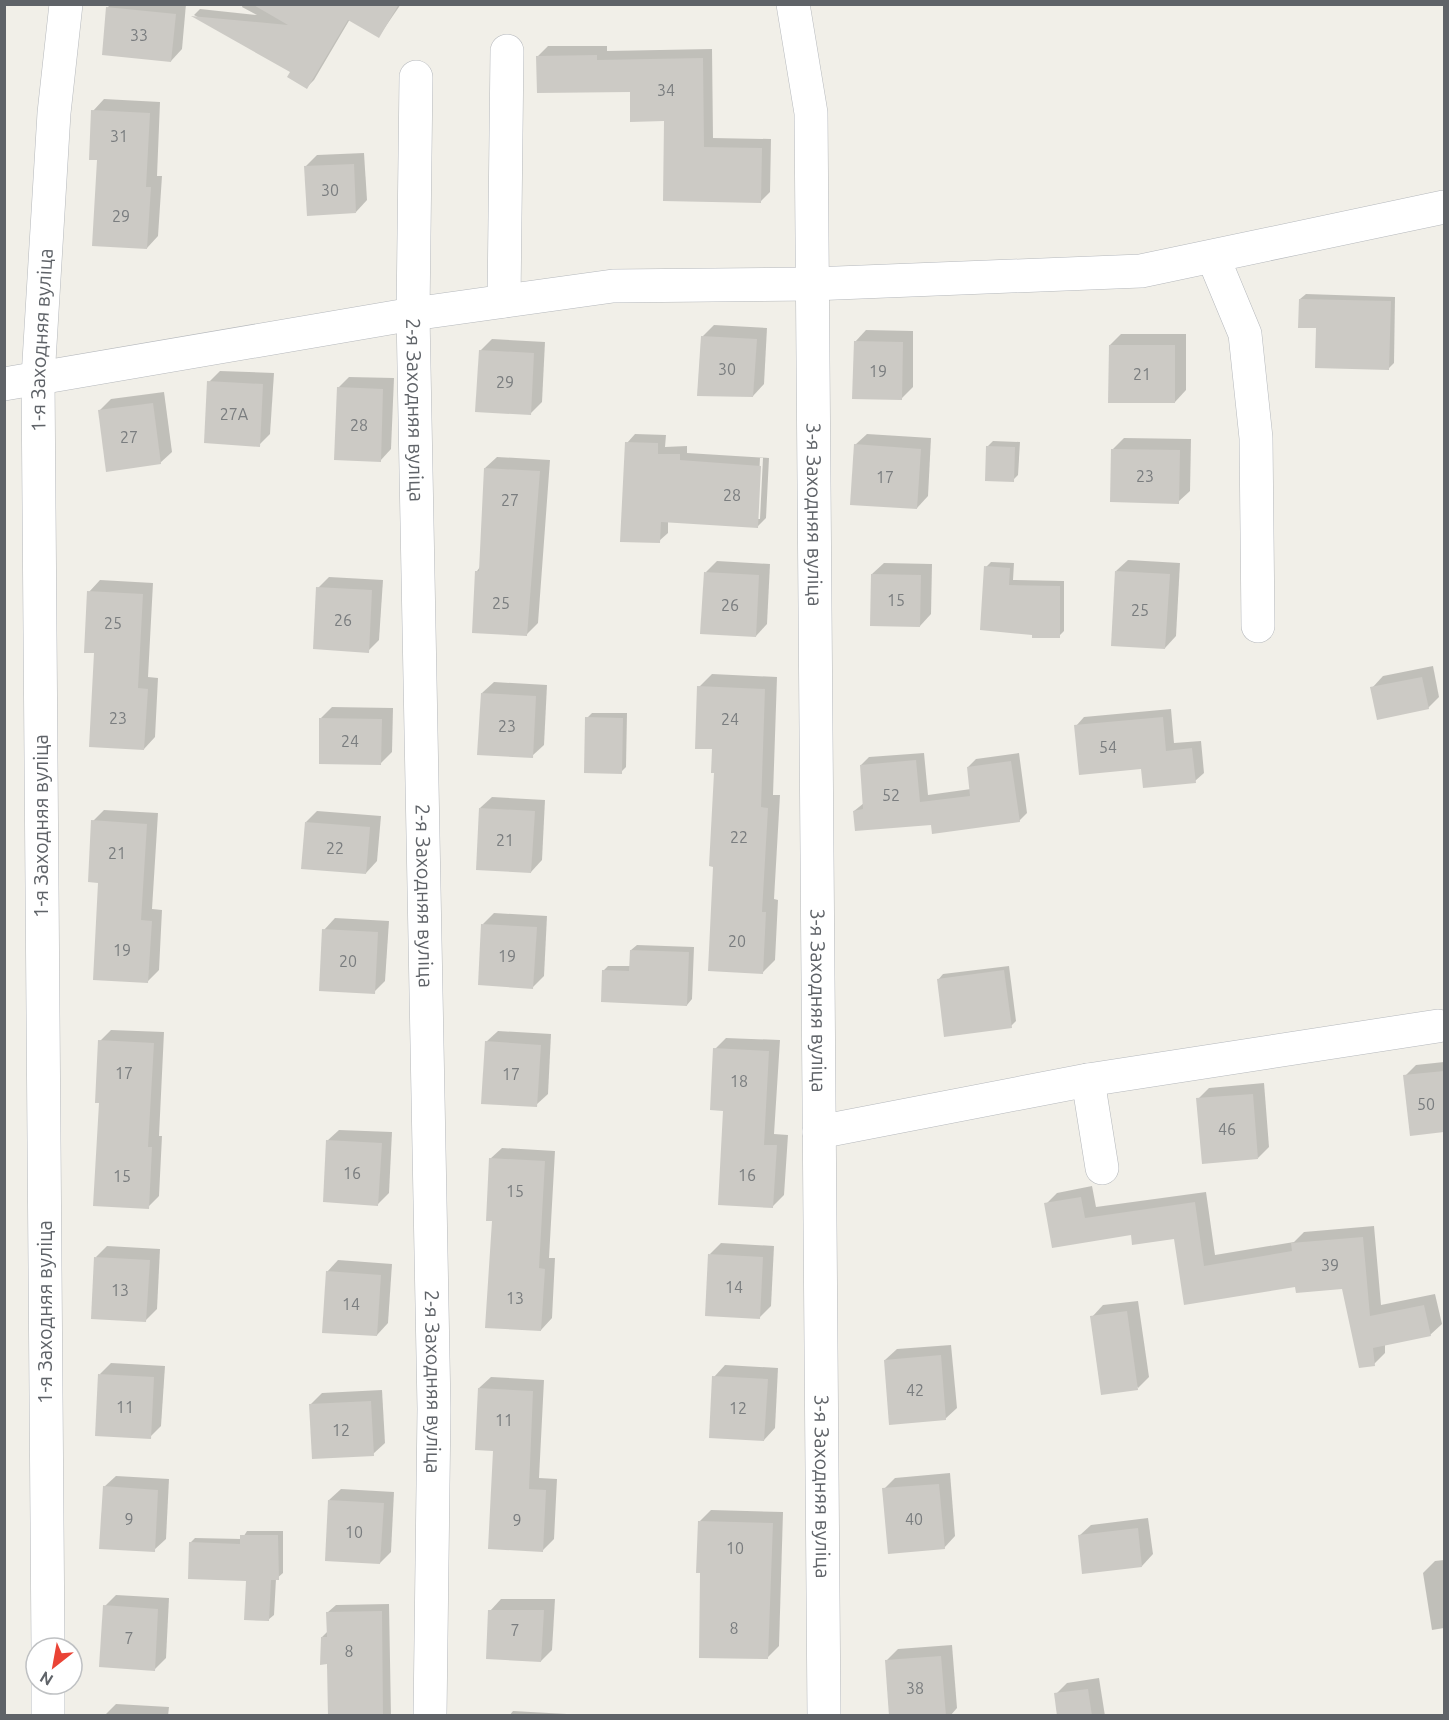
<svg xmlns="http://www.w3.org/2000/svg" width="1449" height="1720" font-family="Ubuntu,sans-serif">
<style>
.shadow{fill:#0003;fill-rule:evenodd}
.building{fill:#cccac5}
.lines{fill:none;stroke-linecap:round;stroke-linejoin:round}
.minor-casing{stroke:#b5b8bc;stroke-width:34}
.minor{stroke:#fff;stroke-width:33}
.labels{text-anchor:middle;stroke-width:4.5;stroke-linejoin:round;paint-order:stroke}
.number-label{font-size:16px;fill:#7a7d7f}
.street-label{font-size:20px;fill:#5f6368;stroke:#fff}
</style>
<rect width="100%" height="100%" fill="#f1efe8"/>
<g class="shadow">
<path d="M111,4H186L182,49L171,61L107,8Z"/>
<path d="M243,4H401L379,36L350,19L314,80L307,87L292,71L194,15L200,9L257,15L242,7Z"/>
<path d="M548,46H607V51L712,49L713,138L771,139L770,192L760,202L631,91L538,56Z"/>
<path d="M104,99L160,102L157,176H162L158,236L147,248L98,159L93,111Z"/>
<path d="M364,153L367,200L356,212L306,166L317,155Z"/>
<path d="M1306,294L1395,297L1394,363L1389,368L1317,327L1300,299Z"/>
<path d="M714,325L767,328L764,384L753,396L702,337Z"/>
<path d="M866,330L913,331V387L901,399L855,342Z"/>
<path d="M1121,334H1186V390L1175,402L1110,345Z"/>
<path d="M492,339L545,342L542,402L530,414L480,351Z"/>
<path d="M220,371L274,373L270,434L259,445L209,382Z"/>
<path d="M349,377L394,378L391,449L380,461L338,388Z"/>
<path d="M164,392L172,452L160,463L99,411L111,399Z"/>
<path d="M635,434L666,435L665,447L687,446V453L769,458L766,518L758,526L668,521V533L659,541L627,443ZM760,458H763L760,519H757Z"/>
<path d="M867,434L931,438L928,496L917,508L855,445Z"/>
<path d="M1124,438L1191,439L1190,491L1178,502L1113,449Z"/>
<path d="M993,441L1020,442L1018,475L1013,480L987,447Z"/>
<path d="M497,457L550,460L538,623L527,634L477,571L480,567L485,468Z"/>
<path d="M1128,560L1180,563L1176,636L1165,648L1116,571Z"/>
<path d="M717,561L770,564L767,624L756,636L706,572Z"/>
<path d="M991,562L1014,563L1013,580L1064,581V631L1059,636L986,567Z"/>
<path d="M884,563L932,564L931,614L920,626L872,574Z"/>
<path d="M329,577L383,580L379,640L368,651L318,588Z"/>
<path d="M100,580L153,583L148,677L158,678L155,737L144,749L96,652L89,592Z"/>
<path d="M1433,666L1439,697L1428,708L1372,688L1383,676Z"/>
<path d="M712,674L777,677L773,795H780L774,899L778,900L775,960L763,972L715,865L716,772L713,748L699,687Z"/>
<path d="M494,682L547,685L544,745L532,756L482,693Z"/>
<path d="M332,707L393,708L392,752L381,763L321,718Z"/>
<path d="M1171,709L1174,743L1201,741L1204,773L1195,781L1142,768L1076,726L1084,717Z"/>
<path d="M592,713H627L626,767L621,772L587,718Z"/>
<path d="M924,753L928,795L971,789L968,767L976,759L1019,753L1027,813L1019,821L933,823L854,811L864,803L861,765L869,757Z"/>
<path d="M492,797L545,800L542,860L531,872L480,808Z"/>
<path d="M104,810L158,813L152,909L162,910L159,970L148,981L99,881L93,821Z"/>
<path d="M317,811L381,816L377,861L366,873L306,822Z"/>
<path d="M494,913L547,916L544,976L533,987L483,924Z"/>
<path d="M335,918L389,921L385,981L374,992L324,930Z"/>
<path d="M637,945L694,947L692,999L687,1005L603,971L608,966H631V950Z"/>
<path d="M1009,966L1016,1021L1011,1026L938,980L943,974Z"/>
<path d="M111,1030L164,1032L159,1136H162L159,1196L148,1207L100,1101V1041Z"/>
<path d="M498,1031L551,1034L548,1094L536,1105L486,1042Z"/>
<path d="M726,1038L780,1040L774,1134L788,1135L784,1195L773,1206L724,1110L715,1049Z"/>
<path d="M1444,1062V1131L1411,1134L1405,1076L1416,1065Z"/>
<path d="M1264,1083L1269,1147L1258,1158L1198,1099L1209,1088Z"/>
<path d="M339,1130L392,1132L389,1193L378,1204L327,1141Z"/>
<path d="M502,1148L555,1151L549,1258H555L552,1318L541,1330L493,1220L490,1159Z"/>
<path d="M1092,1186L1096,1207L1206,1192L1215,1255L1294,1242L1304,1232L1374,1226L1381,1305L1435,1294L1442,1324L1430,1335L1385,1344V1353L1374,1364L1343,1287L1297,1285L1185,1303L1175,1237L1132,1233L1054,1247L1046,1204L1057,1193Z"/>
<path d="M721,1243L774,1246L771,1306L760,1317L710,1254Z"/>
<path d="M107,1246L160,1249L157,1309L146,1320L96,1257Z"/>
<path d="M338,1260L392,1264L388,1323L377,1335L327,1272Z"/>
<path d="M1138,1301L1149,1377L1138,1388L1092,1317L1103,1305Z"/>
<path d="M951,1345L957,1408L945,1419L885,1360L897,1349Z"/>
<path d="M111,1363L165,1366L161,1426L150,1437L100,1374Z"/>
<path d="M725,1365L778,1368L775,1428L764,1440L714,1377Z"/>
<path d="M491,1377L544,1380L539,1478L557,1479L554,1539L543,1550L494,1449L479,1388Z"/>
<path d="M382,1390L385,1443L373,1454L311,1404L322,1393Z"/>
<path d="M950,1473L955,1536L944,1548L884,1489L895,1478Z"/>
<path d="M116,1476L169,1479L166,1539L154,1550L104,1487Z"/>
<path d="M341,1489L394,1492L391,1552L380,1563L329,1500Z"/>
<path d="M711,1510L783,1512L779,1646L767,1658L702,1572L699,1522Z"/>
<path d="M1148,1518L1153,1554L1142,1566L1079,1536L1091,1525Z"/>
<path d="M247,1531H283V1573L276,1579L274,1615L268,1620L247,1579L190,1543L195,1538L242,1539Z"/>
<path d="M1444,1560V1628L1432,1630L1423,1573L1435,1561Z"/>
<path d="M116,1595L169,1598L166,1658L155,1669L105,1606Z"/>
<path d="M501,1599H555L552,1650L541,1661L490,1611Z"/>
<path d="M389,1604L391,1716H330L331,1686L322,1637L328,1631V1612L336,1605Z"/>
<path d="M952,1645L957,1708L950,1716H891L886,1661L898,1649Z"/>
<path d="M1099,1678L1105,1716H1059L1056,1694L1067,1683Z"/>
<path d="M116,1704L169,1707L168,1716H104Z"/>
<path d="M513,1711L567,1714L566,1716H509Z"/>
</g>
<g class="building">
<path d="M252,4H399L379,38L348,20L307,89L287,77L290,72L191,16L288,25Z"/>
<path d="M106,7L176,14L171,62L102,55Z"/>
<path d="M597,55V60L703,58L704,147L762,148L761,203L663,201L664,121L630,122V92L537,93L536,56Z"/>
<path d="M91,110L150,113L146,187H151L147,249L92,246L97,160H89Z"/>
<path d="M354,164L356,213L307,216L304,166Z"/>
<path d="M1299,299L1391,301L1389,370L1315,368L1316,328H1298Z"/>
<path d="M701,336L757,339L753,397L697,396Z"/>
<path d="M854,341L903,342L902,400L852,399Z"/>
<path d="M1109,345H1175V403H1108Z"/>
<path d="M479,350L534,353L531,415L475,412Z"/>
<path d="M207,381L263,384L260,447L204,443Z"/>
<path d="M337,387L383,389L381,462L334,460Z"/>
<path d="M153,403L161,464L106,472L98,410Z"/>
<path d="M625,442L658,443V454H680V460L761,466L758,528L661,522L660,543L620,542Z"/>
<path d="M854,444L921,449L917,509L850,505Z"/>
<path d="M986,446L1015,447L1014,482L985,481Z"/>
<path d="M1111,449L1180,450L1179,504L1110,502Z"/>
<path d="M484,468L540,471L527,636L472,633L475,571H479Z"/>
<path d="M984,566L1010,568L1009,585L1060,586V638H1032V635L980,630Z"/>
<path d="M1115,571L1170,574L1165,649L1111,646Z"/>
<path d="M704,572L759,575L756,637L700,634Z"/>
<path d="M871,574L921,575L920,627L870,626Z"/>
<path d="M316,587L372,590L369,653L313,649Z"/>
<path d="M87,591L143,594L138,688L148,689L144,750L89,747L94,653H84Z"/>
<path d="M1422,677L1429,709L1377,720L1370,687Z"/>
<path d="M697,686L765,689L761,807L768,808L762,912H766L763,974L708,971L713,867L709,866L714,773H711L712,749H695Z"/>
<path d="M481,693L536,696L533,758L477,755Z"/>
<path d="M585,717L623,718L622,774L584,773Z"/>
<path d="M1163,717L1166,751L1192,748L1196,783L1143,788L1141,769L1079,775L1074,725Z"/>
<path d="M319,718L382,719L381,765L319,764Z"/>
<path d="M916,760L920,802L970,796L967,767L1011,761L1020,822L932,834L931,825L855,831L853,811L863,809L860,765Z"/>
<path d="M479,808L535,811L531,873L476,870Z"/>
<path d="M91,820L147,824L141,920L152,921L148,983L93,980L98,883L88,882Z"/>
<path d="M305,822L370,827L366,874L301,869Z"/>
<path d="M481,924L537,927L533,989L478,985Z"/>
<path d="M322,929L378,932L375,994L319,991Z"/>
<path d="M630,950L689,952L687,1006L601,1002L602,970L629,971Z"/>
<path d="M1004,970L1012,1028L944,1037L937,979Z"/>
<path d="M98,1040L154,1043L148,1147H152L149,1209L93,1206L99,1103H95Z"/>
<path d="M485,1041L541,1045L537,1107L481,1104Z"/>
<path d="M713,1048L769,1051L764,1145H777L773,1208L718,1205L723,1111L710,1110Z"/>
<path d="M1444,1071V1132L1410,1136L1403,1075Z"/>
<path d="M1253,1094L1258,1159L1202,1164L1196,1098Z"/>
<path d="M326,1140L382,1143L378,1206L323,1202Z"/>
<path d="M489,1158L545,1161L539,1268L545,1269L541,1331L485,1328L492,1221H486Z"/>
<path d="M1081,1197L1085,1218L1195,1202L1204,1266L1292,1251L1291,1243L1363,1237L1370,1316L1424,1305L1431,1336L1373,1348L1375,1366L1359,1368L1342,1289L1296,1293L1295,1287L1184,1305L1174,1239L1132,1245L1131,1235L1052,1248L1044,1203Z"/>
<path d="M708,1254L763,1257L760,1319L705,1316Z"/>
<path d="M94,1257L150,1260L146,1322L91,1319Z"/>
<path d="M326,1271L381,1275L377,1336L322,1333Z"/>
<path d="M1127,1311L1138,1390L1101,1395L1090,1316Z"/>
<path d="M941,1355L946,1420L889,1425L884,1360Z"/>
<path d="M98,1374L154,1377L151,1439L95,1436Z"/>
<path d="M712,1376L768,1379L764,1441L709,1438Z"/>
<path d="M478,1388L533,1391L529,1489L546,1490L543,1552L488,1549L493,1451L475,1450Z"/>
<path d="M371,1401L374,1456L312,1459L309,1404Z"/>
<path d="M939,1484L945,1549L888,1554L882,1488Z"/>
<path d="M103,1486L158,1490L155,1552L99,1549Z"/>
<path d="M328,1500L384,1503L380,1564L325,1561Z"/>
<path d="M698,1521L773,1523L768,1659L699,1658L700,1573H696Z"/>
<path d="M1138,1528L1142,1567L1082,1574L1078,1535Z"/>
<path d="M240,1535H278L279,1580H271L269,1621L244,1620L246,1581L188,1579L189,1542L240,1544Z"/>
<path d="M103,1605L158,1609L155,1671L99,1667Z"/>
<path d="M488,1610H544L541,1662L486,1659Z"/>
<path d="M382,1611L383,1716H328L327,1664L320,1665L321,1637H327L326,1612Z"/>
<path d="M941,1656L946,1716H889L885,1660Z"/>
<path d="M1088,1689L1092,1716H1057L1054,1693Z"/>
</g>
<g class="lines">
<g class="minor-casing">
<g id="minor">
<path id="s1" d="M793,4L811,113L824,1716"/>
<path id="s2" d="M416,77L413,314L434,1409L430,1716"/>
<path d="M1213,257L1245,334L1256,438L1258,626"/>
<path d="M504,301L507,51"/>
<path d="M4,384L413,314L613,286L812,284L1141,271L1444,207"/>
<path d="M1088,1080L1102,1168"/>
<path d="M819,1132L1088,1080L1438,1026"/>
<path id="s3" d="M48,1648L38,378L54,113L66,4"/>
<path d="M48,1684V1716"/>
</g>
</g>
<use href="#minor" class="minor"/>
</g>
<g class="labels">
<g class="number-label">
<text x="139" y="41">33</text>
<text x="666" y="96">34</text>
<text x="119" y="142">31</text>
<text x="330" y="196">30</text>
<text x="121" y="222">29</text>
<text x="727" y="375">30</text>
<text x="878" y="377">19</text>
<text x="1142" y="380">21</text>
<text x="505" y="388">29</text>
<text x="234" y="420">27А</text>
<text x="359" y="431">28</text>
<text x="129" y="443">27</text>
<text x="1145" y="482">23</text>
<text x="885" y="483">17</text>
<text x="732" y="501">28</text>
<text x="510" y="506">27</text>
<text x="896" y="606">15</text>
<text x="501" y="609">25</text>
<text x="730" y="611">26</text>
<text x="1140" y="616">25</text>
<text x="343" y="626">26</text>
<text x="113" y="629">25</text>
<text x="118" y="724">23</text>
<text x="730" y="725">24</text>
<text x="507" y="732">23</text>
<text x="350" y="747">24</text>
<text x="1108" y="753">54</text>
<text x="891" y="801">52</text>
<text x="739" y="843">22</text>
<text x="505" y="846">21</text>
<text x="335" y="854">22</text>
<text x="117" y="859">21</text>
<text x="737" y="947">20</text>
<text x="122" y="956">19</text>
<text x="507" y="962">19</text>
<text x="348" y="967">20</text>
<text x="124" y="1079">17</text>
<text x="511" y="1080">17</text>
<text x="739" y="1087">18</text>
<text x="1426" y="1110">50</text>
<text x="1227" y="1135">46</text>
<text x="352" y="1179">16</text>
<text x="747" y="1181">16</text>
<text x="122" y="1182">15</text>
<text x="515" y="1197">15</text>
<text x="1330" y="1271">39</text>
<text x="734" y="1293">14</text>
<text x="120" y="1296">13</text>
<text x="515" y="1304">13</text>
<text x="351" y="1310">14</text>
<text x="915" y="1396">42</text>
<text x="125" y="1413">11</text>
<text x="738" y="1414">12</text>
<text x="504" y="1426">11</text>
<text x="341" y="1436">12</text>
<text x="129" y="1525">9</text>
<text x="914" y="1525">40</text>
<text x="517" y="1526">9</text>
<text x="354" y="1538">10</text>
<text x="735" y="1554">10</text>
<text x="734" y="1634">8</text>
<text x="515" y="1636">7</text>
<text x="129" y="1644">7</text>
<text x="349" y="1657">8</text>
<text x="915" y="1694">38</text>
</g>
<g class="street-label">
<text dy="7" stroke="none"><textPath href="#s3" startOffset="1308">1-я Заходняя вуліца</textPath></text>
<text dy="7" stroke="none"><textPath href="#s2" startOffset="333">2-я Заходняя вуліца</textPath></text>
<text dy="7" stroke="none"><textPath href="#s1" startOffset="512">3-я Заходняя вуліца</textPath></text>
<text transform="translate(41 826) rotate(-90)" y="7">1-я Заходняя вуліца</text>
<text dy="7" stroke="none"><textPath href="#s2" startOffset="819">2-я Заходняя вуліца</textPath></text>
<text dy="7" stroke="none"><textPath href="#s1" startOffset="998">3-я Заходняя вуліца</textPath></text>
<text transform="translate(45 1312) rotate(-90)" y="7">1-я Заходняя вуліца</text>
<text dy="7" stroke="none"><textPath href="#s2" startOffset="1305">2-я Заходняя вуліца</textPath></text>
<text dy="7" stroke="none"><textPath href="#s1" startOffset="1484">3-я Заходняя вуліца</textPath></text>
</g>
</g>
<rect width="1449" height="1720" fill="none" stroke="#5f6368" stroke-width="12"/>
<g transform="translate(54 1666) rotate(211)"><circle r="28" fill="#ffffff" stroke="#bfc1c3" stroke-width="1.5"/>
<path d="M0-4.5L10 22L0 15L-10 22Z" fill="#ea4335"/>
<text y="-9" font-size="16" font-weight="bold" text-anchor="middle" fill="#5f6368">N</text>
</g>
</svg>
